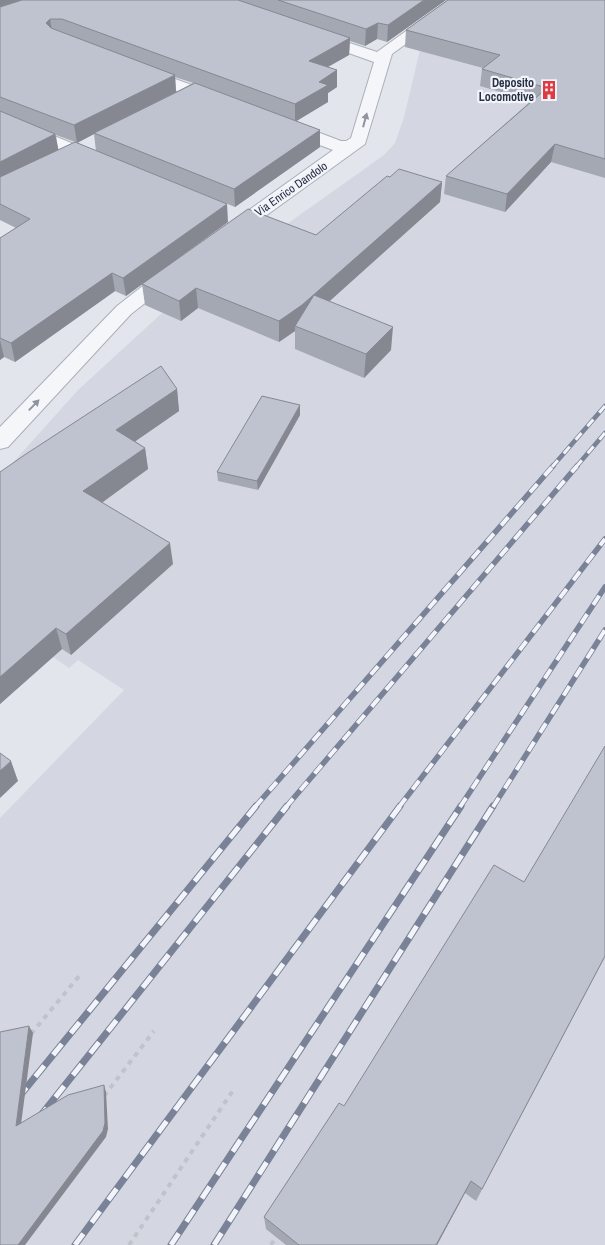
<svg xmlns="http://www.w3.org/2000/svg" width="605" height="1245" font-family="'Archivo Narrow',sans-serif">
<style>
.built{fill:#d4d7e1}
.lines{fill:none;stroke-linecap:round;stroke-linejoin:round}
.minor-casing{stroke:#aaafba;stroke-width:2}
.path{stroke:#c0c3ca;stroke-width:4;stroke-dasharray:5 5;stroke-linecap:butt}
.minor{fill:#f5f6f9;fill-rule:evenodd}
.rail-far2-casing{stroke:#798297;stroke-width:4.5}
.rail-far1-casing{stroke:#798297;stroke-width:5.5}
.rail-casing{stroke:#798297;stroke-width:7}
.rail-far2{stroke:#f2f4f9;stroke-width:3;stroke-dasharray:9;stroke-linecap:butt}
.rail-far1{stroke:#f2f4f9;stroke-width:4;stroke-dasharray:11;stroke-linecap:butt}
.rail{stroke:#f2f4f9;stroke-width:5;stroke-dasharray:14;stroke-linecap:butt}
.wall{fill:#a3a8b2;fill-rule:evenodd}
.shaded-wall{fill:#858891}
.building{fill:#bec3cf;stroke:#858891}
.oneway{fill:#8e93a0}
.labels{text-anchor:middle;stroke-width:4.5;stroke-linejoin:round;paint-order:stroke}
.far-poi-label{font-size:12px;font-weight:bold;fill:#283046;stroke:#f2f4f9;text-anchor:end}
.far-street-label{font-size:12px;fill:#283046;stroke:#f2f4f9}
</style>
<rect width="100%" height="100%" fill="#e2e5ec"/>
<path class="built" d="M605,0V1245H0V818L124,690L78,660L69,668L0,621V477L78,390L162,313L384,155L395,143L404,117L420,50L410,48L459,17Z"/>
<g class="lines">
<g class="minor-casing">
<g id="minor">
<path d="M449,0H466L392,54L365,144L235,238H221L218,234L221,230L333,150L279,130L276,126L279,122H291L341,141H346L351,138L374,62L309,39L306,36L309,33H319L377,52Z"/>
<path d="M142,67L225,97L227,101L225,105H213L136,75L134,72Z"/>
<path d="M0,114L106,157L109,161L106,165H94L0,125Z"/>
<path d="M174,265L181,267L184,271L181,275L131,314L8,447L0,449V427L117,306L167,267Z"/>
</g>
</g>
<g class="path">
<path d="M31,1034L80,975"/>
<path d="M104,1096L154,1031"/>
<path d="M129,1245L234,1089"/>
<path d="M271,1245L277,1235"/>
</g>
<use href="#minor" class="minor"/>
<g class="rail-far2-casing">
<g id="rail-far2">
<path d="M552,467L605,406"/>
<path d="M576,467L605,433"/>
</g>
</g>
<g class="rail-far1-casing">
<g id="rail-far1">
<path d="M255,807L553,466"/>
<path d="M286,807L577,466"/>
<path d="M399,807L605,539"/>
<path d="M460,807L605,587"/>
<path d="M493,807L605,630"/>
</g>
</g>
<g class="rail-casing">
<g id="rail">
<path d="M38,1119L287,806"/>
<path d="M0,1120L256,806"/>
<path d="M75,1245L400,806"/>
<path d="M171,1245L461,806"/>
<path d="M214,1245L493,806"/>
</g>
</g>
<use href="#rail-far2" class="rail-far2"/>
<use href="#rail-far1" class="rail-far1"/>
<use href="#rail" class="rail"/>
</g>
<g class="wall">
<path d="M0,0H446L387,42L377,39L365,46L350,41L349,55L328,67L337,70V87L328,93V102L296,121L320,147L235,207L96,151L94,134L77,143L228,222L150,279L316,235L390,177L442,182L440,202L329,301L391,350L364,378L295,349V331L279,342L198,308L181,321L145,305L142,284L126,296L115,291L15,362L4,357L0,360V238L16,228L0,220ZM175,77L193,83L176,92ZM56,135L75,142L58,150Z"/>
<path d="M605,0V178L551,162L505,212L444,194L446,176L531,101L480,86L482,69L483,68L405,47L406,30Z"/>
<path d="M177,389L179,411L135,441L145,448L148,469L102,502L173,564L71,655L62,649L0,704V472Z"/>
<path d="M300,405V415L258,490L218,481L217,472Z"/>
<path d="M605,957L476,1201L465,1193L437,1245H286L266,1229L264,1217L344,1106Z"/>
</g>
<g class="shaded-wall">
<path d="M0,0H34L0,12Z"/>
<path d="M424,0H446L387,42L388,25Z"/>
<path d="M50,19L53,36L46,23Z"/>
<path d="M378,23L377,39L365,46L366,29Z"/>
<path d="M350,38L349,55L308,78L309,61Z"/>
<path d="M337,70V87L328,93V102L295,122V104L319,82Z"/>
<path d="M175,75L176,92L94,133V134L77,143L74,125Z"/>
<path d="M320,130V147L235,207L234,189Z"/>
<path d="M55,134L59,152L0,182V162Z"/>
<path d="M555,144L551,162L505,212L507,194Z"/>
<path d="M442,182L440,202L302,326H295V331L279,342V321Z"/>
<path d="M227,204L228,222L126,296L123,278Z"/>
<path d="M112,273L115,291L15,362L11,343Z"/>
<path d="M196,288L198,308L181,321L179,301Z"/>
<path d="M393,327L391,350L364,378L366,354Z"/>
<path d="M0,340L4,357L0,360Z"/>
<path d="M177,389L179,411L120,452L116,430Z"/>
<path d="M300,405V415L258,490L257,481Z"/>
<path d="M145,448L148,469L88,513L83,491Z"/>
<path d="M170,543L173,564L71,655L66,634Z"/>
<path d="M56,628L62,649L0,704V677Z"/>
<path d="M11,761L18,781L0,798V771Z"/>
<path d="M29,1026L33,1033L20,1132L16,1126Z"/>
<path d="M104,1085L106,1092L108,1129L106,1137L25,1245H18Z"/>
<path d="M471,1181L465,1193L437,1245H436Z"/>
</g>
<g class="building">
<path d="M22,0H238L350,38L309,61L337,70L319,82L328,85L295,104L62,19H50L46,23L51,28L175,75L74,125L0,97V7Z"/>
<path d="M278,0H424L388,25L378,23L366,29Z"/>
<path d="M448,0H605V159L555,144L507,194L446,176L547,88L482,69L500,55L406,30Z"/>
<path d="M195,83L320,130L234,189L94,133Z"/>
<path d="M0,111L55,134L0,162Z"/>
<path d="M75,142L227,204L123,278L112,273L11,343L0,338V238L30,219L0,204V177Z"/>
<path d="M399,169L442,182L302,305L279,321L196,288L179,301L142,284L248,209L316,235L387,176L390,177Z"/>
<path d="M314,295L393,327L366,354L295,326Z"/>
<path d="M161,366L177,389L116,430L145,448L83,491L170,543L66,634L56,628L0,677V472L26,454Z"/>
<path d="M262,396L300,405L257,481L217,472Z"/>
<path d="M605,746V956L482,1189L471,1181L436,1245H299L264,1217L339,1103L344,1106L494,865L524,882Z"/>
<path d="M0,753L11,761L0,771Z"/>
<path d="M29,1026L16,1126L68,1095L104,1085L105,1123L103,1131L18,1245H0V1032Z"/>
</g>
<defs><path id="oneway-solid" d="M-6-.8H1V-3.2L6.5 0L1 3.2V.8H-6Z" transform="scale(1.25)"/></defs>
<g class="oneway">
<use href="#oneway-solid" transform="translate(365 120) rotate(-75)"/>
<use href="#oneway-solid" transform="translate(34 405) rotate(-46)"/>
</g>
<defs>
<g id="building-bare" transform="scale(1.5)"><path d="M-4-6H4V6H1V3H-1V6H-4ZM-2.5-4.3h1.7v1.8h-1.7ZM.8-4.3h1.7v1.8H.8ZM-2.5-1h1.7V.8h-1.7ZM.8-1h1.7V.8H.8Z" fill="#de3a41" stroke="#f2f4f9" stroke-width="2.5" paint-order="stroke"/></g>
</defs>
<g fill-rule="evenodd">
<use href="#building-bare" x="549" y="90"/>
</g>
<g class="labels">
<g class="far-poi-label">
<text x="534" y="87">Deposito<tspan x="534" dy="14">Locomotive</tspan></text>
</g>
<g class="far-street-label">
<text transform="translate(291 189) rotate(-35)" y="4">Via Enrico Dandolo</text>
</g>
</g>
</svg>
